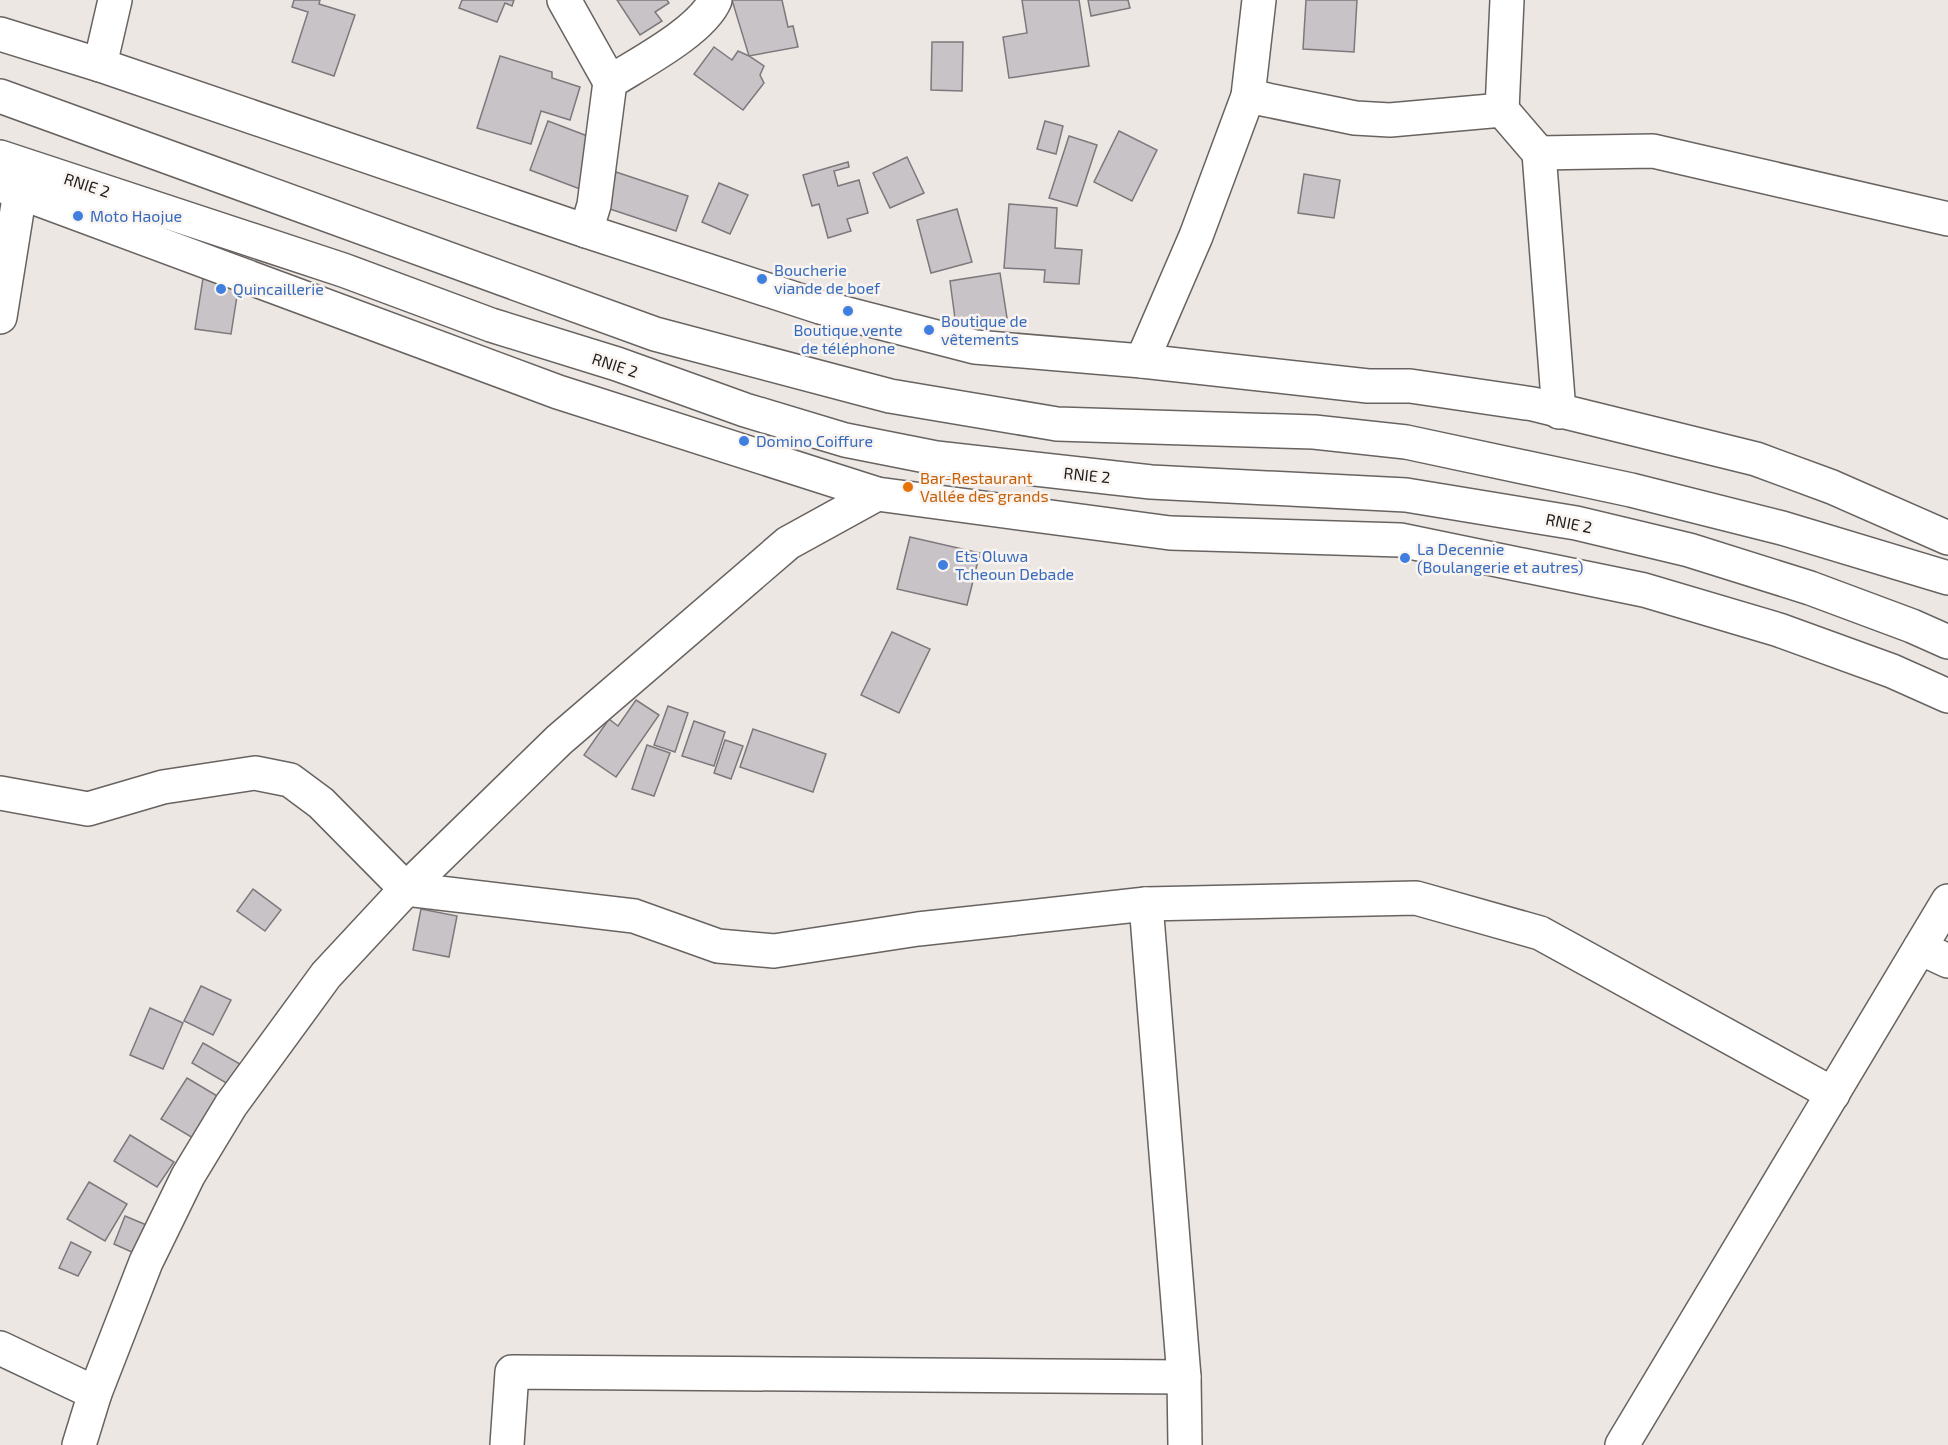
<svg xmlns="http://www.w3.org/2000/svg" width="1948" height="1445" font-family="'Exo 2',sans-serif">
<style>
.building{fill:#c8c3c7;stroke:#7c787c;stroke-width:1.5}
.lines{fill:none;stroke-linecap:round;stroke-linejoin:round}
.minor-casing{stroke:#686360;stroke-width:36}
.tertiary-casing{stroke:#686360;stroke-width:36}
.trunk-casing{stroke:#686360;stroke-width:36}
.minor{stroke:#fff;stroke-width:33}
.tertiary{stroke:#fff;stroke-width:33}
.trunk{stroke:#fff;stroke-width:33}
.shop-dot{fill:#3f7fe0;stroke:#faf4f1;stroke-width:2}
.food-dot{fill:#e8710a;stroke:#faf4f1;stroke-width:2}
.labels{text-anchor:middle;stroke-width:5;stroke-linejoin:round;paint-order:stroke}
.street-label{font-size:16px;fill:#1f1d1c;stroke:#faf4f1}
.shop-label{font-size:16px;fill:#366cbe;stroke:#faf4f1;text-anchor:start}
.food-label{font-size:16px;fill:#c56008;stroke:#faf4f1;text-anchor:start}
</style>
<rect width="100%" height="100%" fill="#ede7e3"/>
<g class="building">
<path d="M294,0H320L319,4L355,15L334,76L292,62L308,12L292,7Z"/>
<path d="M462,0H514L512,6L505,3L497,22L459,8Z"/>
<path d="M617,0H667L669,3L655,12L662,21L640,35Z"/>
<path d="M732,0H782L788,27L793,26L798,47L749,56Z"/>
<path d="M1022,0H1079L1089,66L1009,78L1003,37L1027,33Z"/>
<path d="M1088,0H1128L1130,8L1091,16Z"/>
<path d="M1306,0H1357L1354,52L1303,49Z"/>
<path d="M932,42H963L962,91L931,90Z"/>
<path d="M714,47L732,60L738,51L749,56L764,66L760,75L764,83L743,110L694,74Z"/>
<path d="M500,56L552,72V78L580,87L570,120L541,111L531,144L477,128Z"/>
<path d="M548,121L598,140L580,189L530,170Z"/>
<path d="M1045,121L1063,126L1056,154L1037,149Z"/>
<path d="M1119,131L1157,150L1132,201L1094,182Z"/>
<path d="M1069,136L1097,145L1077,206L1049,198Z"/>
<path d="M907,157L924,193L890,208L873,173Z"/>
<path d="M848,162L849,167L834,171L838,186L859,180L868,213L847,219L851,231L828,238L819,204L812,206L803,175Z"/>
<path d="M616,172L688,196L676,231L604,207Z"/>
<path d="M1304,174L1340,180L1334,218L1298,213Z"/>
<path d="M719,183L748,195L730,234L702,222Z"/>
<path d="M1009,204L1057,208L1055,248L1082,250L1079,284L1044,282L1045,270L1004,268Z"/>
<path d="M957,209L972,262L931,273L917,220Z"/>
<path d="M204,272L240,277L231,334L195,329Z"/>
<path d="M1000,273L1007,318L956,326L950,281Z"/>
<path d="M910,537L980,553L967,605L897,589Z"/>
<path d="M892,632L930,649L899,713L861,695Z"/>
<path d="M636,700L659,715L616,777L584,755L609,719L618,726Z"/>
<path d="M668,706L688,713L675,752L654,745Z"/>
<path d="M694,721L725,732L714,766L682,756Z"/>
<path d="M753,729L826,754L813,792L740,767Z"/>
<path d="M725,740L743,746L731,779L714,773Z"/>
<path d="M647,745L670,753L654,796L632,789Z"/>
<path d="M253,889L281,910L265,931L237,911Z"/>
<path d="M421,909L457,916L449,957L413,950Z"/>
<path d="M201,986L231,1000L213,1035L184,1021Z"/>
<path d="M150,1008L183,1023L163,1069L130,1055Z"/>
<path d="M203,1043L240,1064L228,1084L192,1063Z"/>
<path d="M187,1078L224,1100L198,1141L161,1119Z"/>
<path d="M130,1135L174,1162L157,1187L114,1161Z"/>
<path d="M89,1182L127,1204L105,1241L67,1219Z"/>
<path d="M125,1216L156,1229L143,1257L114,1244Z"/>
<path d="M71,1242L91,1252L78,1276L59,1268Z"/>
</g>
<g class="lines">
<g class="minor-casing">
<g id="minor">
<path d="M564,0L610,82"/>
<path d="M0,34L100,65L586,231L820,307L975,347L1142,361L1368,386H1410L1533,404L1756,459L1832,487L1948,538"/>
<path d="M100,65L115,0"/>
<path d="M1248,96L1355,118L1390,120L1502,110L1539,153L1653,151L1948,219"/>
<path d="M1502,110L1507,0"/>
<path d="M1539,153L1559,412"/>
<path d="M0,185L558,392L877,494L1170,533L1400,540L1644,590L1779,630L1892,671L1948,696"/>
<path d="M586,231L594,205L610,82C638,64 702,31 715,0"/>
<path d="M0,317L20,192"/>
<path d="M0,793L88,809L163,787L255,773L290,780L321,803L406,889L634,916L718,946L774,951L918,929L1146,904L1416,898L1540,933L1833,1094"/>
<path d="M1146,904L1184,1377L1185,1445"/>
<path d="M1920,948L1948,961"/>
<path d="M0,1348L95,1393"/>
<path d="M79,1445L95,1393L146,1262L188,1176L231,1105L326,975L406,889L559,740L788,543L877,494"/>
<path d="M507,1445L512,1372L1184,1377"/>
<path d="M1622,1445L1948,901"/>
</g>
</g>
<g class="tertiary-casing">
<path id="tertiary" d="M1142,361L1196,236L1248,96L1259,0"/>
</g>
<g class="trunk-casing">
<g id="trunk">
<path d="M0,96L655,334L890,396L1057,424L1314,432L1406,442L1631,490L1782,528L1948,578"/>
<path d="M0,157L343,270L491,325L617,364L745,410L845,440L936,458L1151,482L1406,495L1576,523L1689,550L1810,588L1912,626L1948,642"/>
</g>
</g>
<use href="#minor" class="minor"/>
<use href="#tertiary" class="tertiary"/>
<use href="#trunk" class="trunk"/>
</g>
<g class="shop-dot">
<circle cx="78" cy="216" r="6"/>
<circle cx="762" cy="279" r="6"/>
<circle cx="221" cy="289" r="6"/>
<circle cx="848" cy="311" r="6"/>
<circle cx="929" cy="330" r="6"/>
<circle cx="744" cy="441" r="6"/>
<circle cx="1405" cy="558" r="6"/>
<circle cx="943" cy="565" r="6"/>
</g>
<circle class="food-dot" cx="908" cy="487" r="6"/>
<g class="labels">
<g class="street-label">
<text transform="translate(87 185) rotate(18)" y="6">RNIE 2</text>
<text transform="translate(615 365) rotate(18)" y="6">RNIE 2</text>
<text transform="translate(1087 475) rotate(6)" y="6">RNIE 2</text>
<text transform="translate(1569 523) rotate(11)" y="6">RNIE 2</text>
</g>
<g class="shop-label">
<text x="90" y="222">Moto Haojue</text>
<text x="774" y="276">Boucherie<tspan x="774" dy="18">viande de boef</tspan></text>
<text x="233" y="295">Quincaillerie</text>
<text x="941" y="327">Boutique de<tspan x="941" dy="18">vêtements</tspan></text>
<text x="848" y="336" text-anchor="middle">Boutique vente<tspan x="848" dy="18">de téléphone</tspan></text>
<text x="756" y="447">Domino Coiffure</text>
<text x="1417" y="555">La Decennie<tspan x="1417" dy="18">(Boulangerie et autres)</tspan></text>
<text x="955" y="562">Ets Oluwa<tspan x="955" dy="18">Tcheoun Debade</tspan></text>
</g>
<g class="food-label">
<text x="920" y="484">Bar-Restaurant<tspan x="920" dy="18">Vallée des grands</tspan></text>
</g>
</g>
</svg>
